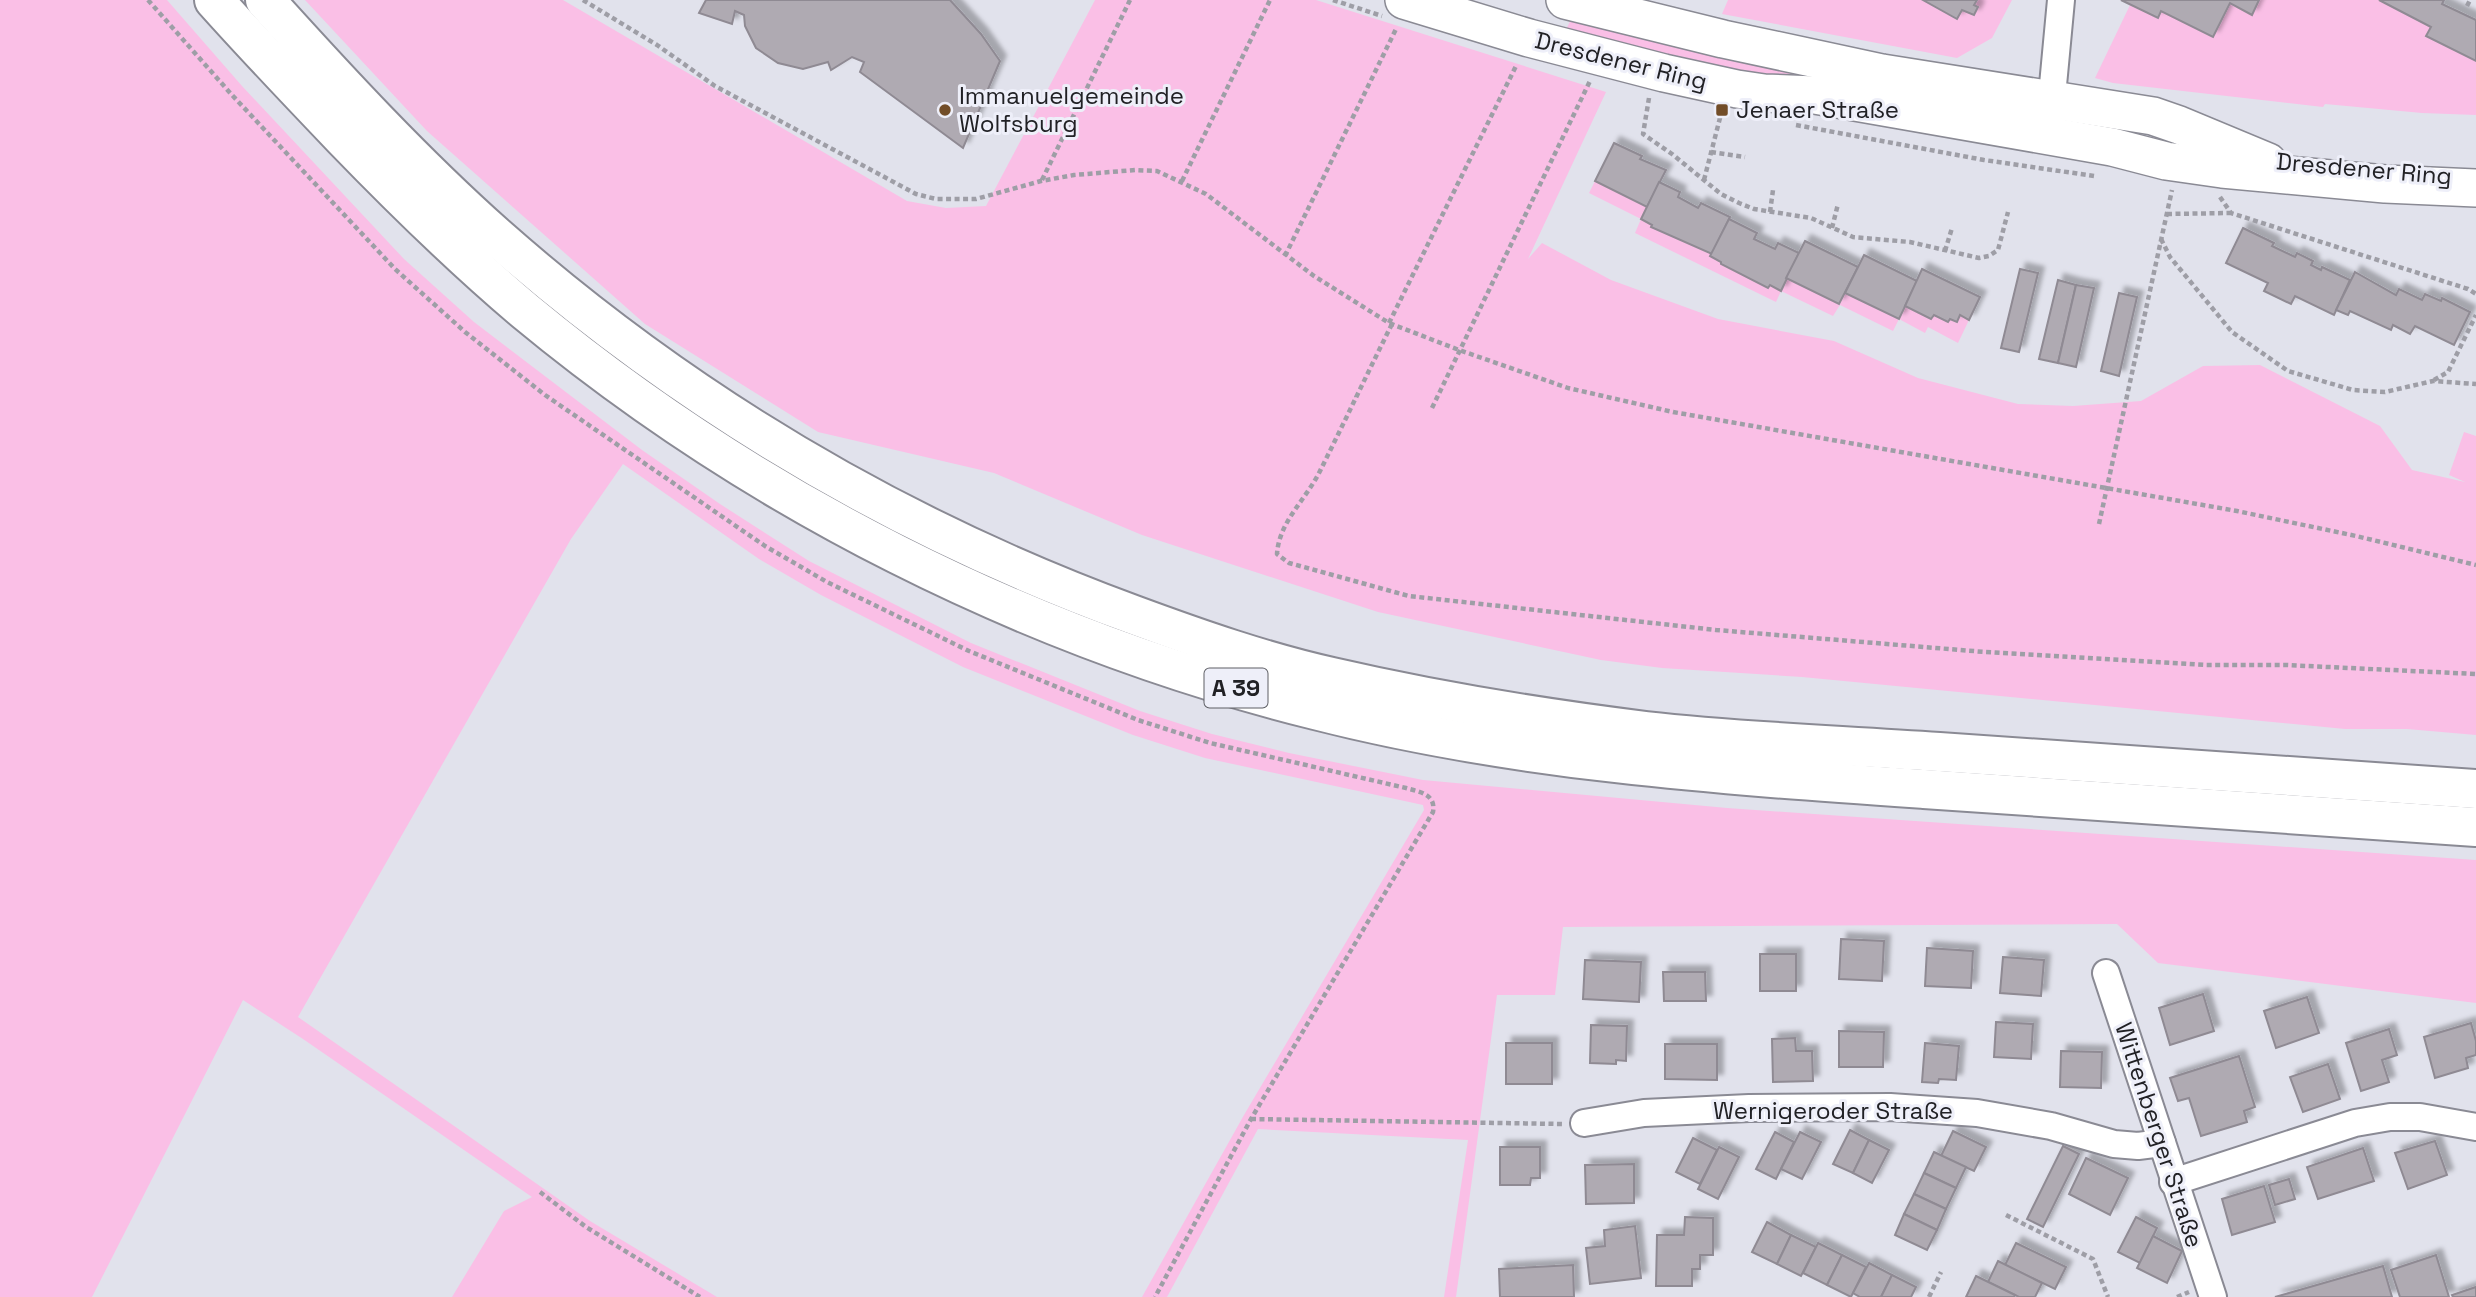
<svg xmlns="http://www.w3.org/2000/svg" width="2476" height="1297" font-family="'Space Grotesk',sans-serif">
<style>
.green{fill:#fabfe6}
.building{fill:#afaab2;stroke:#8f8a93;stroke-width:2;filter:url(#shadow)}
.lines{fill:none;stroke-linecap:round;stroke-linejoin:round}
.street-casing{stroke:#8a8a94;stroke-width:30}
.secondary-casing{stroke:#8a8a94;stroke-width:40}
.highway-casing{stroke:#8a8a94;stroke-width:42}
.path{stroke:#9e9ea6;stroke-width:4.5;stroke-dasharray:5 3.5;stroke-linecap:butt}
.street{stroke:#fff;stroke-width:26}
.secondary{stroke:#fff;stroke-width:37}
.highway{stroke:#fff;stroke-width:38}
.poi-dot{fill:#724d28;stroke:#eeeff9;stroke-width:2.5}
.labels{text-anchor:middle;stroke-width:6;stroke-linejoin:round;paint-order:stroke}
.shield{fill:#eeeff9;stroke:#5e5f65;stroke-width:2}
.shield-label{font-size:23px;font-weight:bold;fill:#212125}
.street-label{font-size:24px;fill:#212125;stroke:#eeeff9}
.poi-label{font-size:24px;fill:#212125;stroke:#eeeff9;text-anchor:start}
</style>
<defs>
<filter id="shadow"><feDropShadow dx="6" dy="-6" stdDeviation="2" flood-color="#0004"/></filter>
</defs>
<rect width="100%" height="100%" fill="#e1e2ec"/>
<g class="green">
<path d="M0,0H167L242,86L404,259L474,322L642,450L720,504L809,561L971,643L1140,711L1212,734L1289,753L1423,780L1727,808L2476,860V1003L2158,963L2117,924L1563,927L1555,995H1497L1456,1297H1444L1468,1140L1258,1129L1167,1297H1142L1244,1115L1424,810L1423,805L1205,758L1133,735L963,667L821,595L759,559L623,464L571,539L298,1017L590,1221L717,1297H452L504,1211L532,1197L303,1039L243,1000L92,1297H0Z"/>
<path d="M305,0H563L907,201L946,208L986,206L1095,0H1316L1606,92L1528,259L1542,243L1611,280L1718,319L1834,341L1918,378L2018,404L2073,406L2141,401L2203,366L2260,365L2380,426L2412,470L2465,482L2449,475L2464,432L2476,436V735L2407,729H2345L1802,677L1662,668L1601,660L1378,612L1142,535L994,473L818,432L645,324L427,131Z"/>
<path d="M1728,0H1923L1957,19L1962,10L1974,15L1977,7L1974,5L1977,0H2012L1992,38L1957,58L1722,14Z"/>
<path d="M2259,0H2379L2431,27L2476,61V115L2422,113L2325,104L2323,107L2113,83L2095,78L2130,5L2157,18L2161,11L2230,3L2252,14Z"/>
<path d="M1576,9L1984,121L1561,40Z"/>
<path d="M1595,181L1647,207L1652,227L1712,254L1711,257L1721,262V264L1768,287L1770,285L1781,290L1786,278L1839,304L1845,293L1898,319L1905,306L1931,319L1934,315L1950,319L1960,315L1969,320L1958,343L1928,327L1925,333L1899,319L1893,331L1840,305L1833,316L1781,291L1776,302L1635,233L1641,219L1589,193Z"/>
</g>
<g class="building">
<path d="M706,0H950L981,34L1000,61L963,148L860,72L864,62L852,57L831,70L828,62L803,69L778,63L756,48L745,26L744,15L735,11L732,24L699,13Z"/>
<path d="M1923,0H1977L1974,5L1978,7L1974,15L1962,10L1957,19Z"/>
<path d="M2121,0H2259L2252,15L2230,3L2213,37L2161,11L2158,18Z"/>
<path d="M2379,0H2444L2442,4L2476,20V61L2426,36L2431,27Z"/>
<path d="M1614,143L1642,156L1640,159L1666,170L1647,207L1595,181Z"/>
<path d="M1659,182L1680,192L1678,197L1698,208L1701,203L1730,217L1712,254L1651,227L1652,225L1641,219Z"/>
<path d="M1729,219L1757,233L1754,239L1775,249L1778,243L1799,253L1781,291L1770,285L1768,288L1721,264V262L1710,256Z"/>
<path d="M2243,228L2274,243L2272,246L2295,257L2297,253L2313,261L2311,265L2321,270L2322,267L2350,280L2334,315L2295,296L2291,304L2264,291L2268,283L2226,263Z"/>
<path d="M1805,241L1858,267L1839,304L1786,278Z"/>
<path d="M1864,255L1917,281L1899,319L1845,293Z"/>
<path d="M1922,269L1980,297L1969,320L1960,315L1957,322L1950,319L1948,322L1934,315L1931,319L1905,306Z"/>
<path d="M2020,269L2038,273L2019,352L2001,348Z"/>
<path d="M2355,272L2396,295L2399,289L2422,300L2425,294L2441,301L2442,298L2470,312L2454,345L2415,326L2410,334L2393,325L2391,330L2350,311L2348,315L2336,310Z"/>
<path d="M2058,280L2076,285L2058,363L2039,359Z"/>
<path d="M2076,285L2094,288L2076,367L2058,363Z"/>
<path d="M2119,293L2137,297L2119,376L2101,371Z"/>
<path d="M1841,939L1884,941L1882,981L1839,979Z"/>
<path d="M1927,948L1973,951L1971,988L1925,986Z"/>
<rect x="1760" y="954" width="36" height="37"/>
<path d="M2003,957L2044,960L2041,996L2000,993Z"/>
<path d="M1585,960L1641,962L1639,1002L1583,999Z"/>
<path d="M1663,972H1705L1706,1001H1664Z"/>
<path d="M2203,994L2214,1031L2170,1045L2159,1008Z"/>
<path d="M2307,997L2319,1033L2276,1048L2264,1011Z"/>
<path d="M1996,1022L2033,1024L2031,1059L1994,1057Z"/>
<path d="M2471,1023L2476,1041V1055L2466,1058L2468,1068L2435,1078L2424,1037Z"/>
<path d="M1591,1025L1627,1026L1626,1061L1616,1060V1064L1590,1063Z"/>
<path d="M2389,1029L2397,1055L2382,1060L2389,1082L2361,1091L2346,1043Z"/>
<path d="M1839,1031L1884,1032L1883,1067H1839Z"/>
<path d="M1795,1038L1796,1051H1812L1813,1081L1773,1082L1772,1039Z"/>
<rect x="1506" y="1043" width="46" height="41"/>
<path d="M1925,1043L1959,1046L1956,1080L1939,1079L1938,1083L1922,1082Z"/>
<path d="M1665,1044H1717V1080L1665,1079Z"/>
<path d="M2061,1051L2102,1052L2101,1088L2060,1087Z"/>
<path d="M2239,1056L2255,1107L2244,1111L2247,1122L2201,1136L2189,1098L2178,1101L2170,1078Z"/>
<path d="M2328,1064L2340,1099L2303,1112L2290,1077Z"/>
<path d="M1850,1130L1869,1140L1853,1173L1833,1164Z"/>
<path d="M1953,1131L1986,1147L1974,1171L1941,1156Z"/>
<path d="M1775,1132L1794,1142L1776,1179L1756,1169Z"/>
<path d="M1800,1132L1821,1142L1802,1179L1781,1169Z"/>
<path d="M1693,1138L1717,1150L1700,1184L1676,1172Z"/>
<path d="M1869,1140L1889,1150L1872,1183L1853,1173Z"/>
<path d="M2435,1141L2447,1175L2408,1189L2395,1153Z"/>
<path d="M2063,1146L2079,1154L2043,1227L2027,1219Z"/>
<path d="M1500,1147H1540V1178H1531L1530,1185H1500Z"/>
<path d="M1719,1147L1739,1157L1718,1199L1698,1189Z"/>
<path d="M2363,1148L2374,1181L2318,1199L2307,1167Z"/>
<path d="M1934,1152L1966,1167L1956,1188L1924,1173Z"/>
<path d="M2086,1158L2128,1178L2110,1215L2069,1194Z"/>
<path d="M1634,1164V1203L1586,1204L1585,1165Z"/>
<path d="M1924,1173L1956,1188L1946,1209L1914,1194Z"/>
<path d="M2289,1179L2295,1199L2275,1205L2269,1185Z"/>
<path d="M2264,1186L2275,1222L2232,1235L2222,1199Z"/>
<path d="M1914,1194L1946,1209L1937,1230L1904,1214Z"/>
<path d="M1904,1214L1937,1230L1927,1250L1895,1235Z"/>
<path d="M1685,1217L1713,1218V1255H1700V1269H1692V1286H1656L1657,1235H1684Z"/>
<path d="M2136,1217L2157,1228L2140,1263L2118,1252Z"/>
<path d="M1767,1222L1791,1235L1777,1264L1752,1252Z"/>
<path d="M1635,1226L1641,1278L1590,1284L1586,1248L1605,1246L1604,1230Z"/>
<path d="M1791,1235L1816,1247L1801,1276L1777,1264Z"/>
<path d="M2153,1236L2182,1251L2167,1283L2137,1268Z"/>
<path d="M1818,1243L1842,1255L1827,1285L1803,1273Z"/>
<path d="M2016,1243L2066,1267L2055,1289L2005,1265Z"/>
<path d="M1842,1255L1866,1267L1851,1297L1827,1285Z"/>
<path d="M2436,1255L2449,1297H2400L2391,1270Z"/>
<path d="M1998,1261L2042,1283L2035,1297H2019L1988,1282Z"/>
<path d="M1869,1263L1892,1275L1881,1297H1860L1853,1293Z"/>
<path d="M1573,1265L1574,1297H1500L1499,1269Z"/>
<path d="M2383,1266L2392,1297H2275Z"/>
<path d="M1892,1275L1916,1287L1911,1297H1881Z"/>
<path d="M1976,1276L2015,1295L2014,1297H1966Z"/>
<path d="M2476,1287V1297H2453L2452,1295Z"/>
</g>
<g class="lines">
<g class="street-casing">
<g id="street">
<path d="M2050,117L2061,0"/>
<path d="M2106,973L2213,1297"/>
<path d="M1584,1123L1644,1113L1749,1108L1890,1107L1977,1113L2051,1126L2114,1144L2138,1146L2162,1143"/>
<path d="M2173,1182L2355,1123L2390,1117H2420L2476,1127"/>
</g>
</g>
<g class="secondary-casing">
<g id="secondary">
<path d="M1404,0L1529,38L1664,73L1737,89L1764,93L1815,95L2112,147L2166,161L2222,169L2385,184L2476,188"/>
<path d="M1565,0L1723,39L1882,73L2153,116L2179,125L2268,162"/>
</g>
</g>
<g class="highway-casing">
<g id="highway">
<path d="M214,0C256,47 299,92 343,138C401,198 461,257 525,311C753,500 1027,638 1315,710C1514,761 1720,775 1924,789C2108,801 2292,814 2476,827"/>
<path d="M265,0C339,82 414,163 496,236C684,402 899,529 1134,615C1199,639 1265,662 1332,677C1436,701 1541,718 1646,731C1743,742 1841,745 1939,752C2118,764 2297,777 2476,789"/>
</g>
</g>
<g class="path">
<path d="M148,0L232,95L395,269L465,332L545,395L765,546L827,582L969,651L1138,720L1210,743L1406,788C1420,792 1436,794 1433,812L1251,1119L1155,1297"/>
<path d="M583,0L657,45L715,86L916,194L936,199H976L1041,181L1074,175L1135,170L1157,171L1206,194L1314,276L1389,323L1459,350L1568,388L1673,412L2237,511L2356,536L2476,565"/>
<path d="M1333,0L1382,16"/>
<path d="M2467,6L2470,0"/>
<path d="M1649,98L1643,134L1672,154L1721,194L1739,203L1754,209L1811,218L1853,237L1910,242L1979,258L1989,256L1998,250L2008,212"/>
<path d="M1796,125L1984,160L2094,176"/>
<path d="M1711,152L1745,157"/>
<path d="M1042,180L1130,0"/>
<path d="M1704,180L1721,114"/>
<path d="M1182,181L1270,0"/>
<path d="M2220,197L2231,213L2468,289L2476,294"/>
<path d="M1770,212L1773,190"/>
<path d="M2167,214L2230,213"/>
<path d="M1832,228L1838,204"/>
<path d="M2161,239L2170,257L2232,332L2288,371L2353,390L2385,392L2433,381L2476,384"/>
<path d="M1945,251L1952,228"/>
<path d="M1285,256L1397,27"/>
<path d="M1389,323L1517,64"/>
<path d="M1392,324C1368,372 1345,421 1321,469C1307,499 1279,521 1277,554L1289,563L1409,596L1716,630L1985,652L2206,665H2286L2476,674"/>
<path d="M2434,380L2448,372L2476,315"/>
<path d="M1432,408L1590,81"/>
<path d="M2099,524L2172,190"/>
<path d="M1251,1119L1562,1124"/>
<path d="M540,1192L586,1227L700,1297"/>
<path d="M2006,1215L2093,1259L2108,1297"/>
<path d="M1929,1297L1941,1272"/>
<path d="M2177,1297L2189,1292"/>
</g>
<use href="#street" class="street"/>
<use href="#secondary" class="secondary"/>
<use href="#highway" class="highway"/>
</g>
<g class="poi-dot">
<circle cx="945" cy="110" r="7"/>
<rect x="1715" y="103" width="14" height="14" rx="3.5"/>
</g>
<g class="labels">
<rect class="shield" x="1204.5" y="668.5" width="63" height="39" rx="5"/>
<g class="shield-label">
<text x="1236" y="696">A 39</text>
</g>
<g class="street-label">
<text transform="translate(1621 61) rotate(14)" y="8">Dresdener Ring</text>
<text transform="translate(2364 169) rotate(5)" y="8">Dresdener Ring</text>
<text x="1833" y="1119">Wernigeroder Straße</text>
<text transform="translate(2159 1135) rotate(72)" y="8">Wittenberger Straße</text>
</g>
<g class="poi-label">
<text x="959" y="104">Immanuelgemeinde<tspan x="959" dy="28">Wolfsburg</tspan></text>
<text x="1736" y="118">Jenaer Straße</text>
</g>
</g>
</svg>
